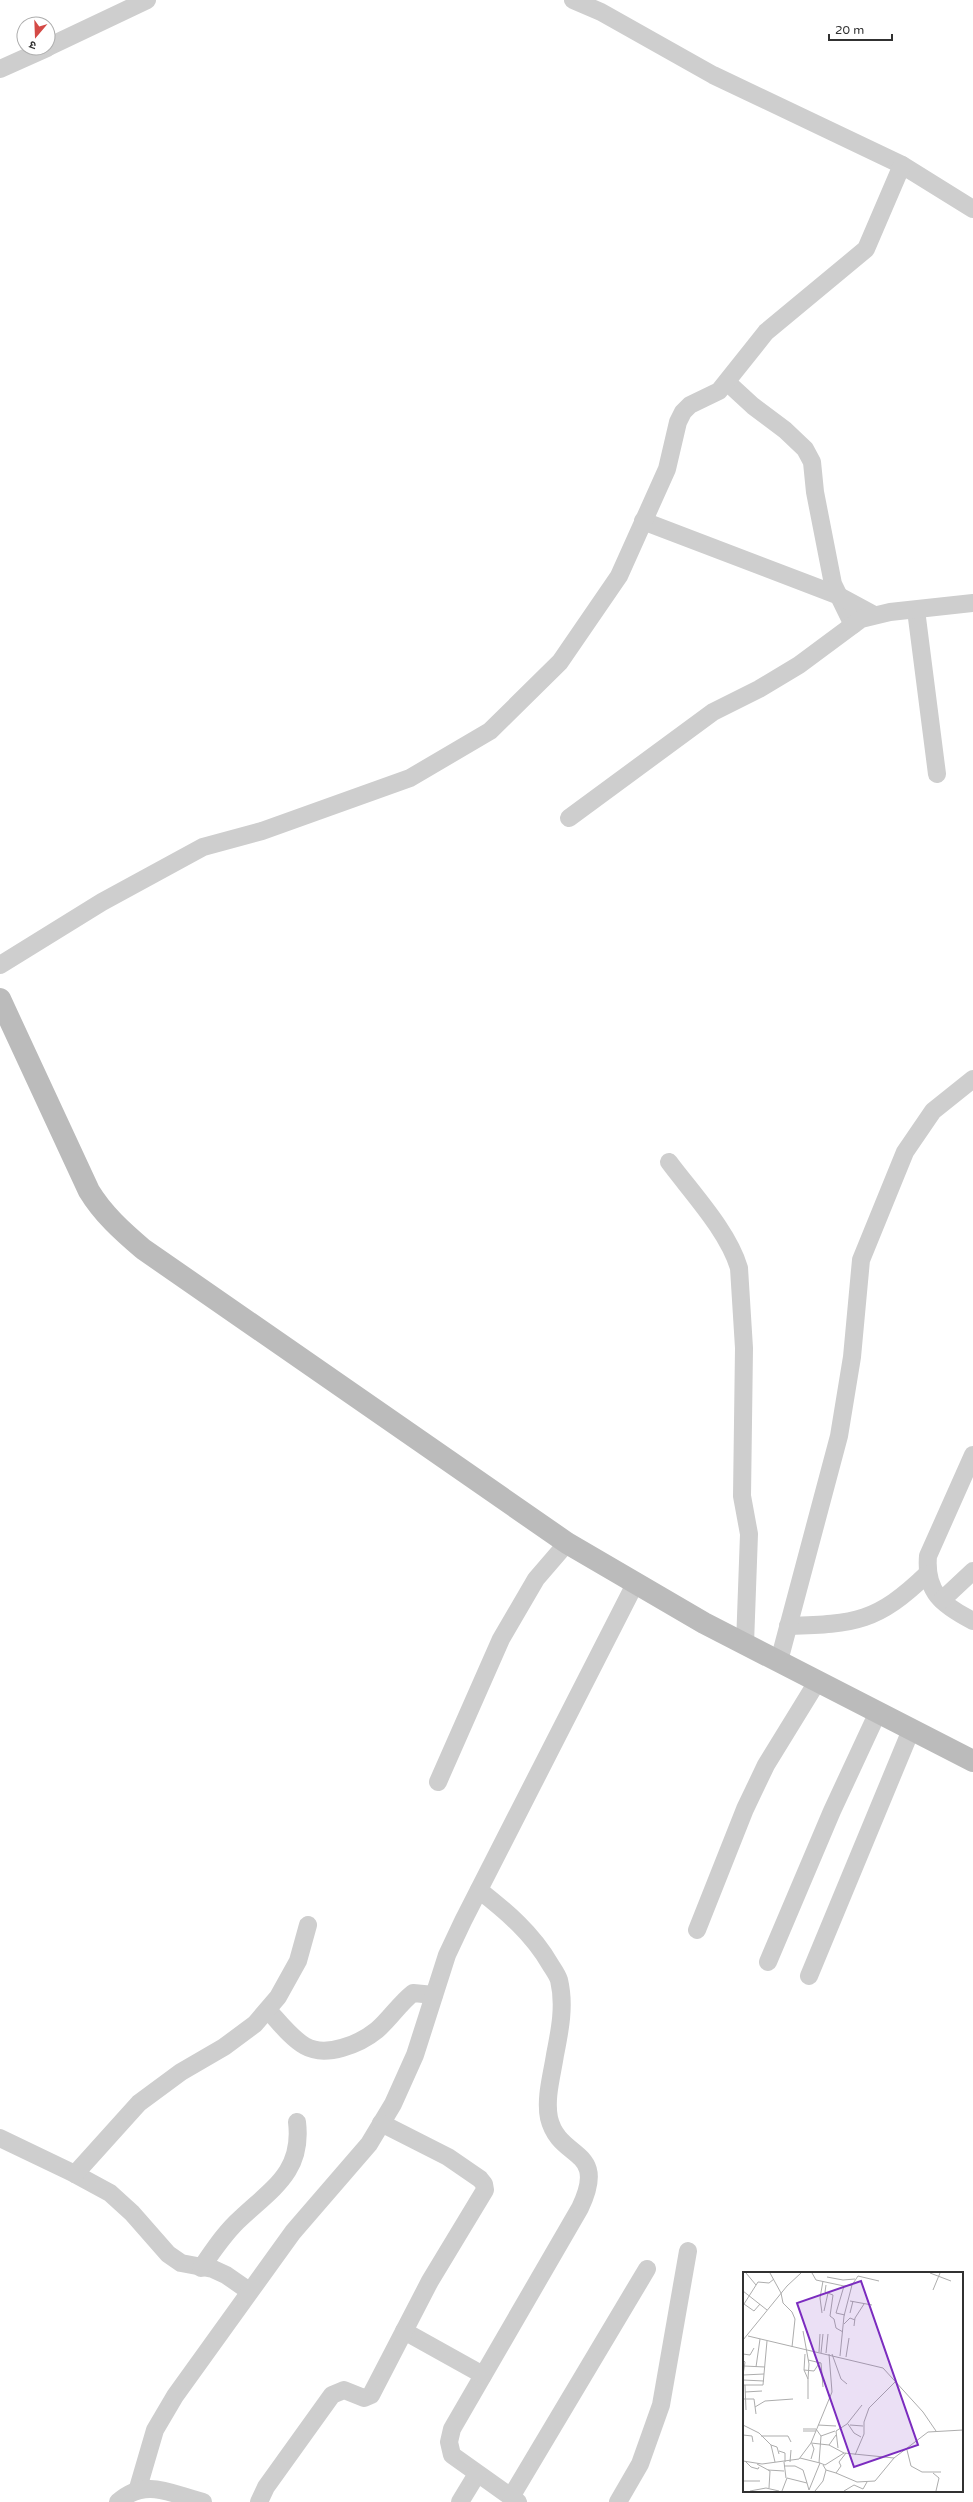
<svg xmlns="http://www.w3.org/2000/svg" width="973" height="2502" font-family="'Varela Round','Noto Sans Devanagari',sans-serif">
<style>
.lines{fill:none;stroke-linecap:round;stroke-linejoin:round}
.street{stroke:#cecece;stroke-width:18}
.secondary{stroke:#bbb;stroke-width:22}
.inset-road{fill:none;stroke:#adadad;stroke-width:1}
.view{fill:#7b2cbf;fill-opacity:0.15;stroke:#7b2cbf;stroke-width:2}
.inset-edge{fill:none;stroke:#313131;stroke-width:2}
</style>
<rect width="100%" height="100%" fill="#fff"/>
<g class="lines">
<g class="street">
<path d="M573,0L601,12L713,75L902,165L973,209"/>
<path d="M48,47L147,0"/>
<path d="M0,69L47,48"/>
<path d="M728,383L753,406L785,430L805,449L812,462L815,492L833,584L853,625"/>
<path d="M643,521L837,595L874,615"/>
<path d="M916,610L937,774"/>
<path d="M569,818L713,712L759,689L799,665L861,619L890,612L973,603"/>
<path d="M0,965L102,902L203,847L262,831L410,778L490,731L560,662L619,576L667,469L678,422L683,412L690,405L719,391L766,332L866,249L902,165"/>
<path d="M669,1162C692,1193 728,1231 739,1268L744,1348L742,1496L749,1534L745,1644"/>
<path d="M973,1455L928,1556C925,1592 942,1605 973,1621"/>
<path d="M942,1600L973,1571"/>
<path d="M788,1626C856,1624 877,1622 927,1574"/>
<path d="M779,1661L839,1436L852,1357L861,1260L905,1152L933,1111L973,1079"/>
<path d="M438,1782L501,1639L536,1579L567,1543"/>
<path d="M479,1890C507,1912 532,1933 550,1964C553,1969 557,1974 559,1980C565,2005 560,2030 555,2055C552,2075 545,2098 549,2118C559,2161 609,2147 580,2208L452,2429L449,2442L452,2455L518,2502"/>
<path d="M697,1930L745,1809L766,1765L817,1682"/>
<path d="M768,1962L832,1811L878,1712"/>
<path d="M809,1976L911,1730"/>
<path d="M268,2010C279,2022 291,2038 305,2046C326,2058 360,2044 377,2030C390,2019 399,2004 413,1993L434,1995"/>
<path d="M0,2138L75,2174L110,2193L132,2213L168,2254L181,2263L213,2269L226,2275L249,2291"/>
<path d="M75,2174L139,2103L181,2072L224,2047L255,2024L278,1997L298,1961L308,1925"/>
<path d="M201,2268C213,2251 225,2232 241,2218C273,2188 303,2171 297,2122"/>
<path d="M404,2331L483,2375"/>
<path d="M138,2488L155,2430L175,2396L293,2232L369,2144L393,2104L415,2055L447,1955L463,1921L635,1584"/>
<path d="M511,2497L647,2269"/>
<path d="M118,2502C146,2477 171,2494 203,2502"/>
<path d="M259,2502L266,2487L332,2395L344,2390L364,2398L371,2395L430,2281L485,2190L484,2184L480,2179L448,2157L381,2123"/>
<path d="M460,2502L477,2474"/>
<path d="M618,2502L640,2464L661,2405L688,2251"/>
</g>
<path class="secondary" d="M0,999L89,1191C103,1214 122,1231 143,1249L567,1543L704,1623L973,1761"/>
</g>
<g transform="translate(743 2272)">
<rect width="220" height="220" fill="#fff"/>
<path class="inset-road" d="M3,1L13,13M27,1L38,21L40,31L49,40L52,47L49,75M69,1L73,8L101,14L93,41L102,43M187,1L208,9M84,5L100,8L112,7M83,13L82,20L90,23L87,44L91,47L93,56L100,60M101,14L109,13L115,4L136,9M190,18L197,1M0,19L24,38M107,29L129,33M17,32L11,39L1,32L15,10L26,11L31,7M81,39L85,21M79,41L77,26L80,9M107,41L110,29M101,52L107,46L112,48M111,54L112,46L121,32M60,59L66,92L65,107M5,64L140,96L180,140L193,159M0,68L44,14L58,1M76,80L77,62M78,81L80,62M83,81L85,62M0,82L7,83L11,76M62,82L61,98L65,107V127M89,82L98,107L104,112M97,84L101,44L109,13M103,85L106,66M0,88L2,90L0,103M65,88L78,91L80,115M1,94L22,95M13,95L17,67M61,98L71,99L77,90M0,103L21,102M0,108L21,109M0,113H20L24,69M2,113L3,138M2,120L19,119M0,127H11L13,142M12,135L22,129L50,127M105,152L111,161L118,165M0,153L16,161L28,173L32,190M75,153L93,154M107,153L120,154M60,157H73L78,164L76,191M60,159H73M0,163L9,164L10,170M18,164H45L48,170M78,164L92,159M68,171L86,173L101,181M28,173L34,175L36,182M86,173L93,163M95,176L93,159L104,152L119,133M164,178L168,194L179,200H198M36,179L42,181V190M112,183L121,162V150L126,136L153,109M57,186L77,191M68,187L71,177L69,172M0,189L19,192L56,187L68,171L89,120L86,82M2,189L8,195L15,197L16,195M41,190L43,206M47,190L48,178M14,192L27,199L26,216M80,193L83,198L93,201L98,194L96,190L103,181M41,194H52L60,198L64,211M25,198L41,199M93,201L114,210L132,209L151,186M190,201L196,206L193,219M0,209H17M7,219L23,216L36,219M39,219L44,206L64,211L66,218L77,191L82,193L101,181L151,186L185,160L220,158M72,219L80,209L83,198M101,219L111,213L120,217L124,210"/>
<path class="view" d="M118,9L175,173L111,195L54,31Z"/>
<rect width="220" height="220" class="inset-edge"/>
</g>
<g transform="translate(36 36) rotate(199)"><circle r="19" fill="#ffffff" stroke="#adadad"/>
<path d="M0-3L7 15L0 10L-7 15Z" fill="#d44a46"/>
<text y="-6" font-size="11" font-weight="bold" text-anchor="middle" fill="#313131">उ</text>
</g>
<path d="M829 34v6h63v-6" fill="none" stroke="#313131" stroke-width="2"/>
<text x="835" y="34" font-size="12" fill="#313131" stroke="#ffffff" stroke-width="3" paint-order="stroke">20 m</text>
</svg>
